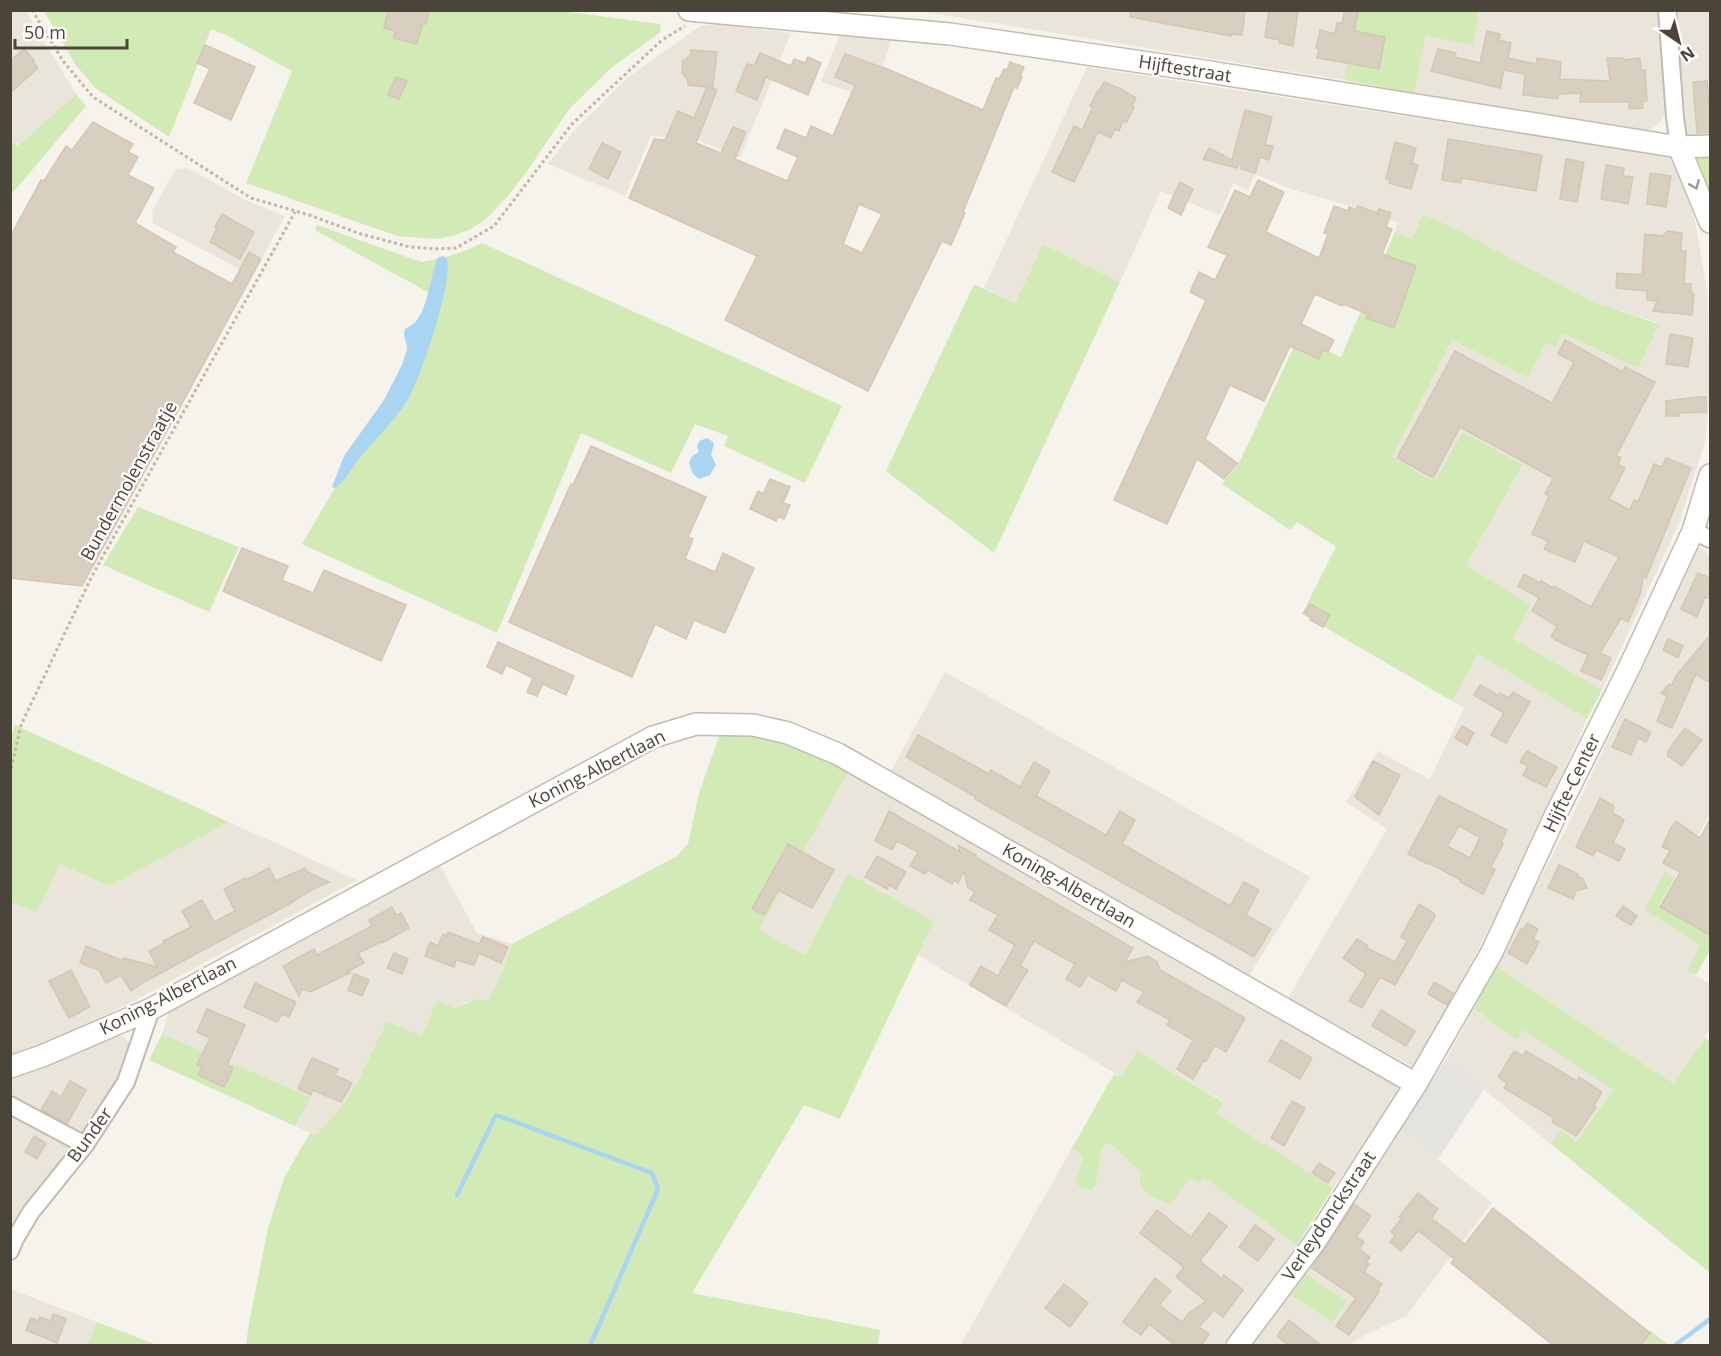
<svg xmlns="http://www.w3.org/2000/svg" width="1721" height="1356" font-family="'Open Sans',sans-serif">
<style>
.residential{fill:#eae5da}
.green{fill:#d2eab5}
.parking{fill:#e5e3e0}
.water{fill:#a9d4f2}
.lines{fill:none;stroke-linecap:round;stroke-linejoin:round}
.stream{stroke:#a9d4f2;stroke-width:4.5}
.building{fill:#d8cfc1;stroke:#d3c7b4;stroke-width:1.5;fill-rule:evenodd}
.minor-casing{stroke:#c2bbae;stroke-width:20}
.tertiary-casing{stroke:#c2bbae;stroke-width:24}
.path{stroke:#c4b79f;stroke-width:3;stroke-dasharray:3 3;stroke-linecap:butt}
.minor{stroke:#fff;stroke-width:16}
.tertiary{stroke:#fff;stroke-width:21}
.oneway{stroke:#9c9892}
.labels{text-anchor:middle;stroke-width:4.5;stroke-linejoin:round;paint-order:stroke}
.street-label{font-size:18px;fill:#4b4439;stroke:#fff}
</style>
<rect width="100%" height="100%" fill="#f6f3ec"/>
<g class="residential">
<path d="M10,11H26L76,94L16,146L10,141Z"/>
<path d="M904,11H1359L1344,80L919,11Z"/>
<path d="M1479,11H1657L1666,109L1663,117L1658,125L1648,130L1414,93L1426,35L1473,45Z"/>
<path d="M1676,11H1710V134L1687,136Z"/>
<path d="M716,24L791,33L740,158L700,141L651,136L625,196L548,164L573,132L627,78L700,26Z"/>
<path d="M840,35L891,40L873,99L821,82Z"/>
<path d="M1087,67L1677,158L1696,226L1708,297L1710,395L1705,442L1679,523L1602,690L1512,637L1531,605L1466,565L1523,466L1434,482L1391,457L1452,340L1528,378L1546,343L1562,333L1659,323L1591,301L1450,226L1423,214L1412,239L1395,232L1398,223L1366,211L1291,189L1255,174L1248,190L1233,183L1220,215L1161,191L1120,282L1043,244L1015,303L984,288Z"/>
<path d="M188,168L243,199L285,216L252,276L153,223L152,211L176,169Z"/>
<path d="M1698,547L1710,555V814L1675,878L1665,873L1644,910L1700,945L1688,971L1710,984V1030L1673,1083L1495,965L1569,823Z"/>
<path d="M1478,654L1587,719L1508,892L1417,1069L1288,998L1387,829L1346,802L1378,751L1430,779L1464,708L1452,701Z"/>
<path d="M945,672L1310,877L1238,994L1393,1083L1398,1089V1096L1333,1188L1215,1113L1223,1101L1137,1051L1121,1077L918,955L934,921L848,873L805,955L758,930L848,772L890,773Z"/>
<path d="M229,822L357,880L134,1001L59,1037L11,1057L10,902L37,913L60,864L109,886Z"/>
<path d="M438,862L477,933L512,944L502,972L488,1001H468L454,1008L422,1036L387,1021L358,1081L343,1105L316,1135L295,1126L311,1097L162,1034L170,1009Z"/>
<path d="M1474,1009L1517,1040L1524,1030L1613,1090L1575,1143L1561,1131L1551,1144L1446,1059Z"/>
<path d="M116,1033L127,1039L130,1051L113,1089L89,1127L21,1213L11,1232V1077Z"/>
<path d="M1400,1129L1492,1203L1406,1316L1363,1336L1351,1344L1352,1345L1248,1346L1307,1265Z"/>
<path d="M1106,1143L1112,1145L1139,1170V1178L1203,1177L1297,1245L1223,1345L960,1346L1072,1148L1083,1157L1075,1182L1096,1185L1102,1148Z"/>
<path d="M10,1289L97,1322L87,1345H11Z"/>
</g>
<g class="green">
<path d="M554,10L660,24L661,30L658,34L611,68L570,108L527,171L506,198L485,220L469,230L452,236L436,239L397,236L246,183L292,71L226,35L211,29L190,85L169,137L95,88L75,64L44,11Z"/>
<path d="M1359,11H1479L1473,46L1426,35L1414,93L1344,80Z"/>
<path d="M76,94L86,106L11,195V141L17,146Z"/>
<path d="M1710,146V222L1679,147Z"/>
<path d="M1423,214L1450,226L1591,301L1659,324L1638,368L1562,333L1556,347L1546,343L1528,378L1452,340L1392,457L1434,482L1463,432L1523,465L1466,565L1531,605L1513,638L1602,690L1587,719L1478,654L1452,701L1302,614L1336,547L1297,522L1290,530L1222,484L1241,459L1298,338L1341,357L1395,232L1412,239Z"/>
<path d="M317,225L421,262C443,259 462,253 482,243L842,406L805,483L724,446L728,436L695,424L671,473L581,433L497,633L302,544L397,382L433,295L315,230Z"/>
<path d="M1043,244L1120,282L994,553L886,471L974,284L1015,303Z"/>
<path d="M138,507L239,547L209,612L103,565Z"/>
<path d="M15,725L229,822L109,886L60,864L37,913L11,902L10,740Z"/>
<path d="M720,734L758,735L820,757L848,772L759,930L805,955L848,873L934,921L840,1119L804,1105L692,1293L880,1330L878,1345L246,1346L249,1323L268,1228L284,1178L310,1133L316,1135L343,1105L358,1081L387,1021L422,1036L437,1001L454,1008L477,999L488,1001L502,972L512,944L677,856L688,844L699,793Z"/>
<path d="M1665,872L1675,878L1659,905L1710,934V950L1696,975L1687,971L1700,945L1644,910Z"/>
<path d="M1495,965L1673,1083L1705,1038L1710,1042V1273L1551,1144L1561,1130L1576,1142L1613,1090L1524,1030L1517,1040L1474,1009Z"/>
<path d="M162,1034L311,1097L295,1126L149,1060Z"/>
<path d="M1137,1051L1223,1102L1216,1113L1333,1188L1297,1245L1203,1177L1199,1183L1190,1178L1170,1205L1150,1195L1141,1187L1139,1170L1112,1145L1106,1143L1102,1148L1096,1185L1092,1190L1083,1189L1075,1183L1083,1157L1072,1148L1114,1074L1121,1077Z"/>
<path d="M1306,1274L1347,1301L1332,1322L1291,1295Z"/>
<path d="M97,1322L157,1345H87Z"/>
<path d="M1650,1330L1667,1344L1664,1345L1637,1346Z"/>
</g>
<path class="parking" d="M1446,1059L1484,1089L1438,1159L1400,1129Z"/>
<g class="water">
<path d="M443,256L446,258C456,275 420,380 408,399C394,422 374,440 358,460C351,469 344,484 334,488L332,487L344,456L384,400L402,365L407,350C408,342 402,338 405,329C409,326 414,324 417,320C429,303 430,278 437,259L439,257Z"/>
<path d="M707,438L713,442L714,445L711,454L716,465L710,475L699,479L693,474L689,463L692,456L699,452L697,447L699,441Z"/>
</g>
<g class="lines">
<g class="stream">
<path d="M457,1195L496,1115L652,1173L658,1189L590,1346"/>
<path d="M1674,1346L1710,1319"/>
</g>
</g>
<g class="building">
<path d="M388,10H429L426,24H422L417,44L394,38L396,31L384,28Z"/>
<path d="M1130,10H1245L1242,35L1231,34V36L1130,17Z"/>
<path d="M1269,10H1298L1293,46L1279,43L1280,40L1265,37Z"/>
<path d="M1345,10H1359L1354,31L1385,37L1379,69L1317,58L1319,49L1316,48L1320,30L1335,34L1337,23H1342Z"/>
<path d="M1487,31L1500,34L1499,40L1511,43L1508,58L1536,64L1537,58L1561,62L1560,79L1610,81L1607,58H1623L1624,60L1640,58L1641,70H1645L1647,101L1642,102L1643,108L1629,109V102H1580L1581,93L1558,94V99L1523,95L1525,74L1504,70L1500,88L1431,71L1438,49L1456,53L1454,57L1480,63Z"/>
<path d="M205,45L255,67L231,120L194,103L210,69L197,63Z"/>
<path d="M24,49L34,60L33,62L38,68L10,93V61Z"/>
<path d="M691,50L717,52L713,87H709L717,90L696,143L721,153L733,127L746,132L735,159L787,181L798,157L777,148L785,129L806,138L811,126L833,136L855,85L835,77L845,54L892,71L983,110L996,78L999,79L1004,69L1007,70L1010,62L1024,67L1020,77H1022L1017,88L1014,87L963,212L965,213L951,245L942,241L868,391L725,320L757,256L629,198L654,139L665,140L678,111L694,118L707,87L688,85V80L682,73L683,61L691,55ZM859,204L882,214L862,253L843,244Z"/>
<path d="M760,53L791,66L794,59L805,63L808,57L821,63L808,95L766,77L757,100L736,91L747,64L754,66Z"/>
<path d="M396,77L407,81L399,99L388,95Z"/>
<path d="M1707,81L1709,107H1710V132L1697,133L1693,82Z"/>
<path d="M1104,82L1121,89L1136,98L1132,106L1134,107L1126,123L1123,121L1119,131L1115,129L1111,138L1098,132L1074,182L1052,172L1074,126L1082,130L1093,107L1090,106L1098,90L1099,91Z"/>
<path d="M1245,110L1272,117L1265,145L1273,146L1269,160L1260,157L1255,173L1241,169L1242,165L1238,164L1237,168L1203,159L1209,148L1232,160Z"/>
<path d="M93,122L133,144L128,152L138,157L128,175L154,188L135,223L176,247L173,252L232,284L249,252L261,259L82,586L10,578V237L41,180L44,181L66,146L72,150Z"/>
<path d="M1448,139L1542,155L1536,191L1462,178L1461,183L1442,180Z"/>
<path d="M1395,142L1416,148L1412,163L1418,165L1411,189L1389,183L1390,180L1386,178Z"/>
<path d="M602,143L621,152L608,179L589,169Z"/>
<path d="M1566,159L1584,162L1577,202L1560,199Z"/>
<path d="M1606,165L1624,168L1623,176L1633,177L1628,204L1601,199Z"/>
<path d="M1650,173L1671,176L1666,207L1647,204Z"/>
<path d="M1258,180L1284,192L1266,232L1319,258L1328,234L1324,233L1334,206L1348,211L1349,207L1356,210L1358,206L1377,213L1379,209L1391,213L1386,227L1392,229L1382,254L1416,266L1394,328L1366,318L1368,314L1343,304L1342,306L1315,294L1301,324L1334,340L1328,352L1323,350L1319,359L1290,346L1264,401L1230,385L1205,439L1237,463L1224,479L1197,459L1167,524L1114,500L1206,300L1190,292L1199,272L1215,280L1227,255L1208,247L1235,190L1250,197Z"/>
<path d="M1180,182L1193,189L1181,215L1168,208Z"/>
<path d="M222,214L254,232L240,259L210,242L217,228L215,227Z"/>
<path d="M1668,231L1682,233L1681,251H1686L1684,284H1691V293L1694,294L1692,315L1653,311L1657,301L1647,300V291L1616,288L1617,273L1642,275L1645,234L1662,236Z"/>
<path d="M1670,334L1693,338L1688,367L1666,364Z"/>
<path d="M1565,340L1623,372L1625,367L1655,382L1616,456L1621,458L1618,464L1625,468L1609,499L1630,510L1634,500L1638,502L1654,464L1662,467L1666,458L1691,468L1646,578L1643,576L1641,592L1628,622L1621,618L1600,653L1611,658L1601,680L1581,671L1588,655L1555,640V639L1551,637L1557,626L1532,611L1539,598L1518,586L1524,574L1540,583L1541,581L1553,588L1554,586L1591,607L1619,557L1584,541L1575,562L1544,549L1548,541L1532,534L1549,496L1545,494L1553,478L1460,427L1433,478L1397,458L1455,351L1552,403L1574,362L1558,354Z"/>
<path d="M1697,397H1706V412L1679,413V416H1666V401Z"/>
<path d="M591,446L706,497L688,537L693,539L685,559L715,572L723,553L754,568L725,633L694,620L686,639L655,624L632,677L509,622L571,484L573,485Z"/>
<path d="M770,479L790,487L783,503L790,505L784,519L778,516L776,521L750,509L758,491L763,494Z"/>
<path d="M242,548L288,566L282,580L313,593L324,570L406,605L381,661L223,591Z"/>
<path d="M1698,573L1710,578V599L1705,597L1697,617L1681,609Z"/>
<path d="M1310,604L1330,615L1323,627L1310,620L1311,617L1304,613Z"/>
<path d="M1710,635V683L1696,674L1672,728L1657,721L1667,696L1661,693L1669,684L1672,685L1676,676Z"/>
<path d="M1668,639L1683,646L1678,658L1663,650Z"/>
<path d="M498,642L574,676L566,695L543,684L537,696L527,692L533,678L506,665L502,674L487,667Z"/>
<path d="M1480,685L1499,696L1500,693L1509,698L1513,692L1530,702L1506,743L1491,735L1504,713L1474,695Z"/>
<path d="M1625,719L1651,732L1646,742L1638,738L1631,755L1612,747Z"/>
<path d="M1462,726L1474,733L1467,745L1455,738Z"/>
<path d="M1685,728L1702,740L1682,766L1668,756V751Z"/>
<path d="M918,735L989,774L991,770L1020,787L1034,762L1050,771L1036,796L1106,835L1120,811L1135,820L1122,844L1230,906L1244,882L1259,890L1246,915L1271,929L1254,957L975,799L976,797L906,757Z"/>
<path d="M1527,751L1557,767L1546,787L1537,782H1534L1523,775L1528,766L1520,762Z"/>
<path d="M1373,761L1400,775L1379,815L1355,797Z"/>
<path d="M1439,796L1507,830L1501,843L1503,844L1491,867L1495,869L1483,894L1460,882L1461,880L1429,863L1428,864L1408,854ZM1459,826L1480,837L1470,858L1447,846Z"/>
<path d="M1600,798L1614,806L1612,812L1613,813L1624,820L1613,843L1625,849L1619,861L1596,850L1593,856L1576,847Z"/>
<path d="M889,811L960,852L958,845L976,855L975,857L1133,948L1125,962L1148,956L1157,962L1160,970L1245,1018L1226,1052L1215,1045L1206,1061L1204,1060L1193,1079L1177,1069L1193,1040L1167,1025L1170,1020L1137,1002L1144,992L1122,980L1116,991L1088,975L1080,987L1066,979L1075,964L1034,941L1020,966L1028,970L1006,1006L970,985L981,966L998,976L1015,945L989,930L998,915L970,900L975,892L968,888L964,871L958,883L954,880L952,884L928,870L925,874L910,866L918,852L897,841L892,850L875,841Z"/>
<path d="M1710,819V935L1660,907L1680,872L1663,863L1670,850L1662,847L1671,828L1676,821L1700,838Z"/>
<path d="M788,844L834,870L812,908L778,890L764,915L752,909Z"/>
<path d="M877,856L906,872L896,889L889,885L887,889L865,877Z"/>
<path d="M1559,865L1578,874L1577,876L1583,879L1587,888L1576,891L1573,899L1548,888Z"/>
<path d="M269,868L276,881L305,868L307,872L329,882L311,890L289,904L144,982L131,991L121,975L106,983L99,970L80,963L86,946L121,960L124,958L157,967L149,951L164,943L163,941L191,927L182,911L202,900L214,922L235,911L224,889L245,878L246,880Z"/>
<path d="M1419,904L1435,914L1434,918L1395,985L1380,977L1362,1008L1349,1001L1366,974L1343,958L1357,939L1368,946L1367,948L1395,962L1407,941L1401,937Z"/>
<path d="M1623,906L1637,916L1631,925L1616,916Z"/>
<path d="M392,907L396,915L401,913L409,928L382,943L381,942L358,953L364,963L347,972L350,973L310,992L302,989L299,996L283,966L314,949L317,955L372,926L369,920Z"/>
<path d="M1527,923L1538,929L1533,939L1539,942L1527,964L1508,953L1521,929L1523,930Z"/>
<path d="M448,932L479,944L483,937L508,947L501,963L479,953L474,965L456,960L454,967L425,956L430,942L438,946L443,934L447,936Z"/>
<path d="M394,953L408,959L402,974L387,968Z"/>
<path d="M71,970L90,1007L69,1018L49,981Z"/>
<path d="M354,974L369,980L362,996L348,990Z"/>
<path d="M1434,982L1453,993L1447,1005L1428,994Z"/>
<path d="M255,983L296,1002L289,1017L282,1014L277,1022L244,1007Z"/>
<path d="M207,1009L245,1025L227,1065L233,1068L224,1087L198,1075L202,1067L197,1065L210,1038L197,1032Z"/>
<path d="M1381,1010L1415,1031L1406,1046L1372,1026Z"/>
<path d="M1281,1040L1312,1058L1300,1079L1269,1061Z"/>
<path d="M1514,1051L1523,1056L1526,1051L1577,1081L1579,1077L1602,1092L1594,1105L1596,1107L1576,1136L1552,1122L1554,1118L1504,1088L1507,1083L1498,1077Z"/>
<path d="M312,1058L338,1069L335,1075L352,1083L341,1102L313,1090L311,1095L298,1089Z"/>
<path d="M70,1081L86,1090L67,1124L41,1110L52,1091L61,1097Z"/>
<path d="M1292,1101L1305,1108L1284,1146L1271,1138Z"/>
<path d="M34,1136L46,1143L37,1159L25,1152Z"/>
<path d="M1319,1163L1335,1173L1328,1183L1312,1173Z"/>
<path d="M1418,1193L1438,1209L1431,1218L1465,1244L1493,1208L1650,1333L1640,1346H1554L1451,1263L1454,1259L1420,1232L1418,1231L1401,1251L1390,1242L1395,1236L1391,1232L1402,1218L1399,1217Z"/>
<path d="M1354,1204L1371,1216L1356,1237L1364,1242L1359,1249L1370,1257L1366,1263L1369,1264L1364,1272L1382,1284L1377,1291L1379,1292L1349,1335L1336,1326L1356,1298L1312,1268Z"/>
<path d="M1157,1210L1191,1237L1209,1213L1227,1226L1200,1261L1222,1279L1224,1275L1243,1290L1223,1317L1214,1310L1199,1327L1209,1334L1201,1346H1176L1149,1324L1141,1335L1123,1322L1155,1278L1171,1291L1159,1305L1182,1322L1189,1313L1206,1301L1176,1277L1184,1267L1140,1233Z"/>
<path d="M1255,1225L1274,1239L1258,1261L1239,1247Z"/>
<path d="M1064,1284L1088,1303L1070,1327L1045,1308Z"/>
<path d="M53,1314L66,1319L57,1343L26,1330L31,1318L39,1321L40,1317L51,1321Z"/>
<path d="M1289,1320L1299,1328L1322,1346H1290L1277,1336Z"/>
</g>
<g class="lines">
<g class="minor-casing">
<g id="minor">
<path d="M1667,10L1675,117L1679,147"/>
<path d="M1693,531L1710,539"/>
<path d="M10,1105L85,1145"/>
<path d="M10,1251L15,1239L31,1212L85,1145L126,1082L151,1009"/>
</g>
</g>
<g class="tertiary-casing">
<g id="tertiary">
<path d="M689,10L950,34L1197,70L1679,147L1710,146"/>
<path d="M1679,147L1710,222"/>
<path d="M10,1067L42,1056L151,1009L653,737L696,724L753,725L788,733L838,754L1416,1084"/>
<path d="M1237,1346L1314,1243L1416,1084L1492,952L1556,814L1629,668L1693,531L1710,475"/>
</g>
</g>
<g class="path">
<path d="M32,10L63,61L93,97L251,198L309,215L361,234L410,247L434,249L456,248L494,226L572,124L662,40L685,26"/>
<path d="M10,774L21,725L92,576L295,212"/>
</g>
<use href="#minor" class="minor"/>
<use href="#tertiary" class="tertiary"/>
</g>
<defs><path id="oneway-chevron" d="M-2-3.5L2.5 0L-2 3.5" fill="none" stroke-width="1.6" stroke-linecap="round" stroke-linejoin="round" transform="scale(1.5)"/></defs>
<use class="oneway" href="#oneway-chevron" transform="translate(1695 185) rotate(67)"/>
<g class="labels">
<g class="street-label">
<text transform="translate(1185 69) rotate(9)" y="6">Hijftestraat</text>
<text transform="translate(129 481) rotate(-61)" y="6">Bundermolenstraatje</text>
<text transform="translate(597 769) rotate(-27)" y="6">Koning-Albertlaan</text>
<text transform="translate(1572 783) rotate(-64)" y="6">Hijfte-Center</text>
<text transform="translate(1069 886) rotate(30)" y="6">Koning-Albertlaan</text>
<text transform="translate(168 996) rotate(-27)" y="6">Koning-Albertlaan</text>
<text transform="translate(90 1135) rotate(-54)" y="6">Bunder</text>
<text transform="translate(1329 1216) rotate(-56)" y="6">Verleydonckstraat</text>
</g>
</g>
<rect width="1721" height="1356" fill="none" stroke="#4b4439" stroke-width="24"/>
<g transform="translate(1679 42) rotate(145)" stroke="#ffffff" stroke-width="4.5" paint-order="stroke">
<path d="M0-4.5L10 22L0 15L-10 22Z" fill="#4b4439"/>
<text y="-9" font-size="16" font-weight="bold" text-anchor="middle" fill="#4b4439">N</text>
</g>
<path d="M15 39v9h112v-9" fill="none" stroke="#4b4439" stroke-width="3"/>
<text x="24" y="39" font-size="18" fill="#4b4439" stroke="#ffffff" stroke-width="4.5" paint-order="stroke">50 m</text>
</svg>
